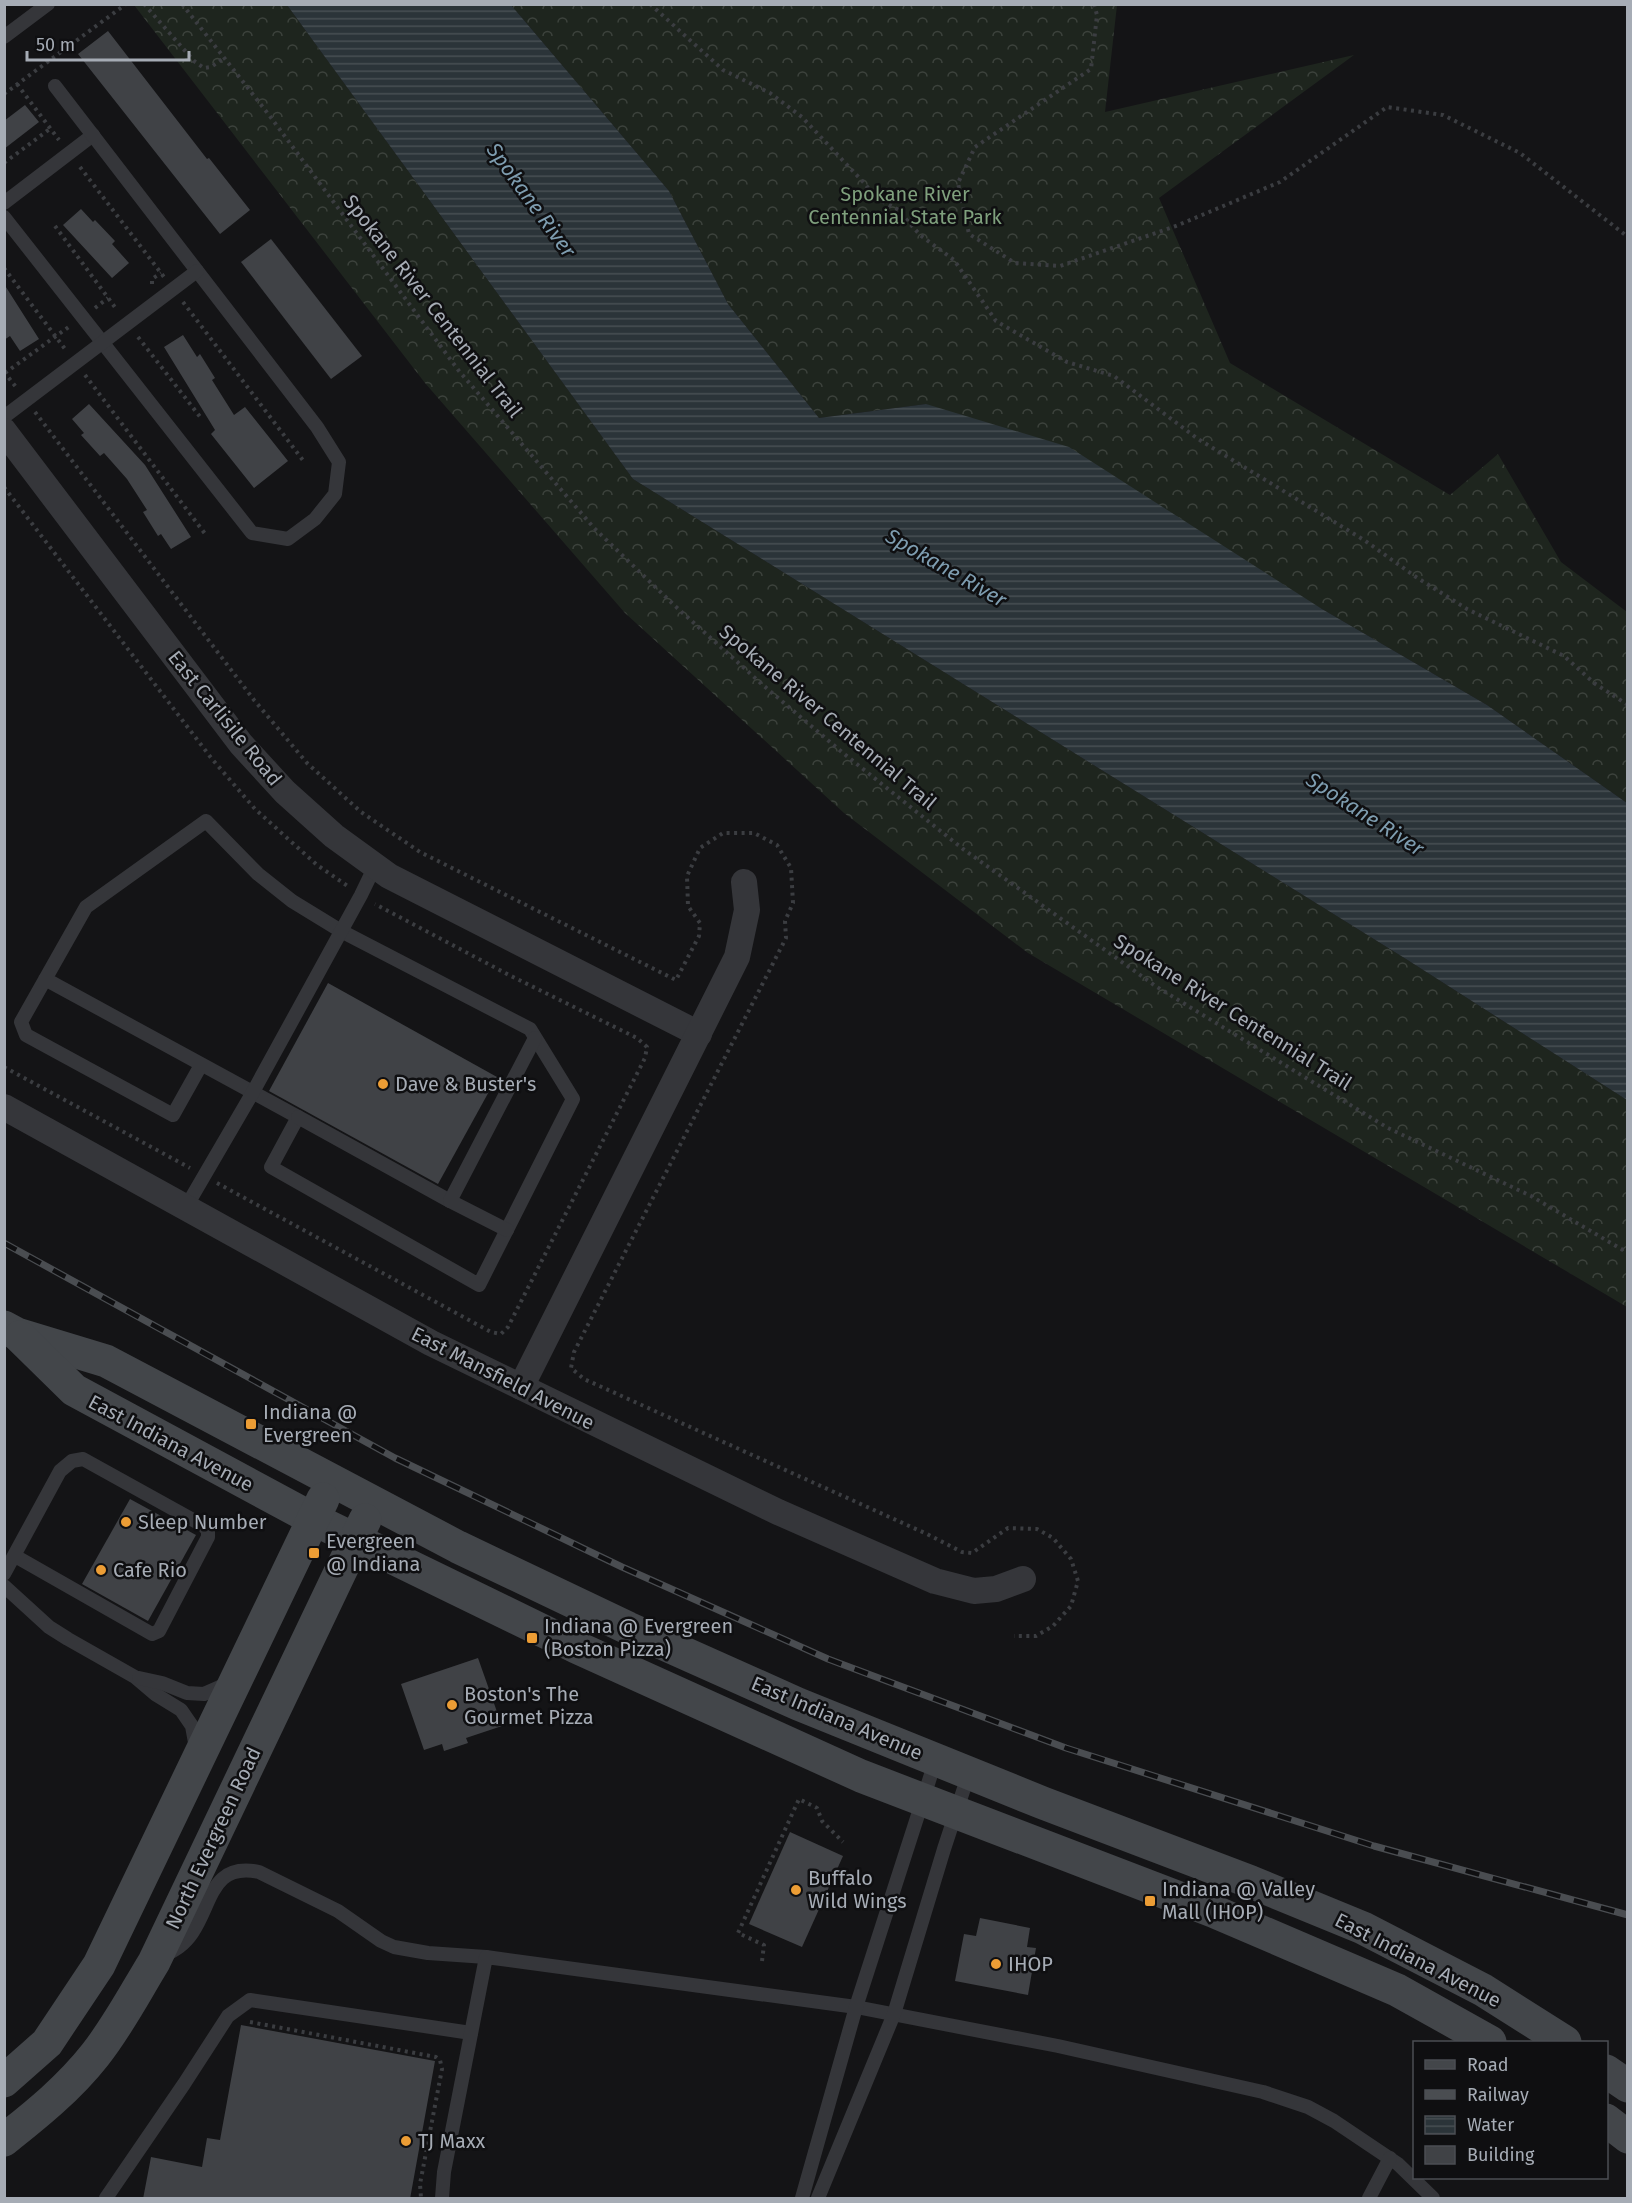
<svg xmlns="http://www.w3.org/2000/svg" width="1632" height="2203" font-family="'Fira Sans',sans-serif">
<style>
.forest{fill:url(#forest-crowns)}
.water{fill:url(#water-rules)}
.building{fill:#404246}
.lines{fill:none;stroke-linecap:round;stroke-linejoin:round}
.path{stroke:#3b3d41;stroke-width:4;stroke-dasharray:3 4.5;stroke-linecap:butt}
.service{stroke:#35363a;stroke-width:14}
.minor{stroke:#35363a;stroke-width:26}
.secondary{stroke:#43464a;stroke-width:33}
.rail-casing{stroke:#4a4d51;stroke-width:7}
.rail{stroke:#0f0f11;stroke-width:4.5;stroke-dasharray:14;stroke-linecap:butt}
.poi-dot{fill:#ec9d35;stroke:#0f0f11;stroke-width:2}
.labels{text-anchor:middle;stroke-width:5;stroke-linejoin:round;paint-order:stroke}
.park-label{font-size:20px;fill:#7fa07d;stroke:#0f0f11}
.street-label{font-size:20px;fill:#a6acb5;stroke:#0f0f11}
.poi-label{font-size:20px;fill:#a6acb5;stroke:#0f0f11;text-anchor:start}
.water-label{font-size:21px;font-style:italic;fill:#7e9db0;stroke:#0f0f11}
</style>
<defs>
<pattern id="forest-crowns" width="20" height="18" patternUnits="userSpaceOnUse" patternTransform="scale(1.5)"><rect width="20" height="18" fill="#1e251e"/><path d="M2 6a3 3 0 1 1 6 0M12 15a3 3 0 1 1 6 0" fill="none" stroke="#3c423c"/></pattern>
<pattern id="water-rules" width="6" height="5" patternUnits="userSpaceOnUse" patternTransform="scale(1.5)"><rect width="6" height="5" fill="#2b3439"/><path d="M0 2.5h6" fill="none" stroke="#474f53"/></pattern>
</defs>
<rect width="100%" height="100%" fill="#141416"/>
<g class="forest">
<path d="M134,5H287L633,479L1406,959L1627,1100V1307L1028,953L844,813L625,613L425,383Z"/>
<path d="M511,5H1117L1105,112L1354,55L1159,198L1230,363L1450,495L1498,454L1561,562L1627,612V803L1487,705L1322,609L926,404L819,418L728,304L669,191Z"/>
</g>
<path class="water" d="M287,5H511L669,191L728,304L819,418L926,404L1069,447L1322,609L1487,705L1627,803V1100L1406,959L633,479Z"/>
<g class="building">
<path d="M108,31L207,159L209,158L250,210L220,234L78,54Z"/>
<path d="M25,105L39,122L4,149V121Z"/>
<path d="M81,209L93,222L95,220L115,241L112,244L129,263L112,278L63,225Z"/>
<path d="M271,239L362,356L331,379L241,262Z"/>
<path d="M4,284L39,339L20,351L10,336L4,340Z"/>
<path d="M183,335L197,357L200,354L215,378L212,380L234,415L245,407L288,461L254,488L211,434L215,430L164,347Z"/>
<path d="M89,404L145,465L191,537L171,549L161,534L158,536L143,512L147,510L127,479L104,453L100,456L81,435L84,433L72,419Z"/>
<path d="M328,983L497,1077L438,1184L269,1091Z"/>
<path d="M130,1499L196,1535L148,1621L82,1584Z"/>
<path d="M478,1658L502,1726L466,1738L468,1743L444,1751L442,1744L424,1750L401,1684Z"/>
<path d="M790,1832L843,1856L802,1947L749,1924Z"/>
<path d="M980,1918L1030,1928L1027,1947L1036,1948L1028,1995L955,1981L964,1934L976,1936Z"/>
<path d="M241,2025L435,2061L410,2199H143L151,2157L202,2167L207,2138L220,2140Z"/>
</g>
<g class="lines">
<g class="path">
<path d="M144,4L194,61L204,68L211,67L224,58"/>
<path d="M182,4L269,115L459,371L594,528L674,605L764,686L843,753L963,849L1157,987L1388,1128L1531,1196L1628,1253"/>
<path d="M650,4L723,70L770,93L802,117L865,184L876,198L897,209L920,235L954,260L996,321L1067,362L1114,376L1198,439L1364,540L1416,577L1467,609L1564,656L1594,683L1628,705"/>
<path d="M1094,4L1097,15L1091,69L975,147L958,183L969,234L1015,263L1060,266L1176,226L1280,182L1387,107L1443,115L1520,153L1628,237"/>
<path d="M17,84L59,140"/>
<path d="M4,94L126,4"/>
<path d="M4,163L51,128"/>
<path d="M80,167L164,277"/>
<path d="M55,226L117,310"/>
<path d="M4,268L65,349"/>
<path d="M152,284V279L161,273"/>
<path d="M183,302L305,463"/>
<path d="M95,308L108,298"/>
<path d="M138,337L201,418"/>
<path d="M4,372L16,387"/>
<path d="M5,373L70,326"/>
<path d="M85,375L206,535"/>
<path d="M35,412L254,700L307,763L361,812L420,852L676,980L699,936L700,923L688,906L687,876L700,848L723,833H754L777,845L791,868L793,903L785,921L786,938L574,1352L571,1368L584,1379L927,1534L962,1552L972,1553L1008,1528L1037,1529L1053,1538L1071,1559L1078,1581L1071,1606L1053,1626L1036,1636H1014"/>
<path d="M4,487L212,759L255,809L317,865L349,887"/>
<path d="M4,1067L190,1168"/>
<path d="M217,1183L491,1332L501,1334L508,1327L645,1058L647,1047L637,1038L509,975L375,904"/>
<path d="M762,1961L764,1945L738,1933L799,1799L817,1808L822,1821L843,1842"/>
<path d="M250,2022L436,2057L440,2060L442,2069L420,2184L421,2198"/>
</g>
<g class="service">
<path d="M4,37L48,4"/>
<path d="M4,203L93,135"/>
<path d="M4,217L252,533L288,539L315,519L335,494L339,462L317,427L55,86"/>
<path d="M4,417L197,271"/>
<path d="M45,979L298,1117L271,1167L479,1285L573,1099L530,1029L341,931L292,901L258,874L206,821L86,907L21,1022L26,1035L173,1115L201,1065"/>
<path d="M298,1117L450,1201"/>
<path d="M186,1207L253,1092L361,895L375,866"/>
<path d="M507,1230L450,1201L535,1038"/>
<path d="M4,1574L60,1471L72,1461L83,1459L204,1526L208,1531V1537L159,1631L152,1634L15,1556"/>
<path d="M4,1586L49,1627L68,1639L135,1677L155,1694L181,1710L192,1726L196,1748"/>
<path d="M139,1678L162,1683L187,1693L204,1694L229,1683"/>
<path d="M163,1956C175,1950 184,1945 192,1933C212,1904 211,1862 259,1872L338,1911L381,1941L394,1947L428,1953L486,1957"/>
<path d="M106,2198L184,2084L228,2016L250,2000L471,2033"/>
<path d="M442,2198L444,2172L486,1957L856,2007L1058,2046L1263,2092L1308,2107L1334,2121L1398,2164L1433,2198"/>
<path d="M802,2198L856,2007L936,1759"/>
<path d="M818,2198L894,2014L944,1849L969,1773"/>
<path d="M1369,2198L1390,2158"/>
</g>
<g class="minor">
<path d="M4,431L241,744L285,792L334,836L389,876L699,1034"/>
<path d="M4,1107L431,1343L778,1512L935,1581L974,1591L996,1589L1023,1579"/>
<path d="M521,1387L737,957L747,910L744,882"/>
</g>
<g class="secondary">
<path d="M4,1327L17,1334L106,1361L458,1547L628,1628L798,1704L1043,1803L1251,1882L1363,1928L1483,1990L1565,2042"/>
<path d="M20,1337L74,1390L313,1519L576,1647L861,1776L1213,1911L1397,1990L1490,2042"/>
<path d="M1606,2071L1628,2086"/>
<path d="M4,2081L47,2043L99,1965L323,1499"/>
<path d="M1606,2120L1628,2137"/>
<path d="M4,2140C37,2114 69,2088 95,2055C118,2026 135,1993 154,1962L365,1520"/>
</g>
<g class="rail-casing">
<path id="rail" d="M4,1243L395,1458L622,1567L828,1659L1066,1748L1374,1846L1628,1915"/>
</g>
<use href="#rail" class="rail"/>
</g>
<g class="poi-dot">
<circle cx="383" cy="1084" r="6"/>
<rect x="245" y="1418" width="12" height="12" rx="3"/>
<circle cx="126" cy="1522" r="6"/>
<rect x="308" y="1547" width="12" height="12" rx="3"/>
<circle cx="101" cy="1570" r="6"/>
<rect x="526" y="1632" width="12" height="12" rx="3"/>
<circle cx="452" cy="1705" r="6"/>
<circle cx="796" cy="1890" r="6"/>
<rect x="1144" y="1895" width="12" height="12" rx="3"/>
<circle cx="996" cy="1964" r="6"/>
<circle cx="406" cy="2141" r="6"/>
</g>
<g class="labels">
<g class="park-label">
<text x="905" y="201">Spokane River<tspan x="905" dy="23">Centennial State Park</tspan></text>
</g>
<g class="street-label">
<text transform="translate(433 306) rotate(52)" y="7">Spokane River Centennial Trail</text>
<text transform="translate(828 717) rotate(40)" y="7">Spokane River Centennial Trail</text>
<text transform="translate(225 718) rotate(51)" y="7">East Carlisile Road</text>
<text transform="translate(1233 1012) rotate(32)" y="7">Spokane River Centennial Trail</text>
<text transform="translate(503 1378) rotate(27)" y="7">East Mansfield Avenue</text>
<text transform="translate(171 1443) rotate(28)" y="7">East Indiana Avenue</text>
<text transform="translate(837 1718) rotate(23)" y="7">East Indiana Avenue</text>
<text transform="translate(213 1838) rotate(-65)" y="7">North Evergreen Road</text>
<text transform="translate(1418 1960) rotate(27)" y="7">East Indiana Avenue</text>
</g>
<g class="poi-label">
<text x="395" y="1091">Dave &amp; Buster's</text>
<text x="263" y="1419">Indiana @<tspan x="263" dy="23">Evergreen</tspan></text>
<text x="138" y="1529">Sleep Number</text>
<text x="326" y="1548">Evergreen<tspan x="326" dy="23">@ Indiana</tspan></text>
<text x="113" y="1577">Cafe Rio</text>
<text x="544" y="1633">Indiana @ Evergreen<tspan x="544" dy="23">(Boston Pizza)</tspan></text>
<text x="464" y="1701">Boston's The<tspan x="464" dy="23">Gourmet Pizza</tspan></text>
<text x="808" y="1885">Buffalo<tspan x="808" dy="23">Wild Wings</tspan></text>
<text x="1162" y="1896">Indiana @ Valley<tspan x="1162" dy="23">Mall (IHOP)</tspan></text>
<text x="1008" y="1971">IHOP</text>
<text x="418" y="2148">TJ Maxx</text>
</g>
<g class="water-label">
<text transform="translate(531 200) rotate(54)" y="7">Spokane River</text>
<text transform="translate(946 568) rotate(30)" y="7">Spokane River</text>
<text transform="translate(1365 814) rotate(33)" y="7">Spokane River</text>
</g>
</g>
<rect width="1632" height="2203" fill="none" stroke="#a6acb5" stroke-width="12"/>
<rect x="1413" y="2041" width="195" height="138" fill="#0f0f11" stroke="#4b4e53" stroke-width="1.5"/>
<rect x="1425" y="2060" width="30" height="9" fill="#43464a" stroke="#4b4e53" stroke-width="1.5"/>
<text x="1467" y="2071" font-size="18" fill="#a6acb5">Road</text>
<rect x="1425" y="2090" width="30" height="9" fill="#4a4d51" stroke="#4b4e53" stroke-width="1.5"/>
<text x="1467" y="2101" font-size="18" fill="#a6acb5">Railway</text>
<rect x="1425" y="2116" width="30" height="18" fill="url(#water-rules)" stroke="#4b4e53" stroke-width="1.5"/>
<text x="1467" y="2131" font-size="18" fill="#a6acb5">Water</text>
<rect x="1425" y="2146" width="30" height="18" fill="#404246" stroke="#4b4e53" stroke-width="1.5"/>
<text x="1467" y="2161" font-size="18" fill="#a6acb5">Building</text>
<path d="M27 51v9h162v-9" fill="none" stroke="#a6acb5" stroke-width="3"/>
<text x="36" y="51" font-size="18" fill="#a6acb5" stroke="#0f0f11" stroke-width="4.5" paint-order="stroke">50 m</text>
</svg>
